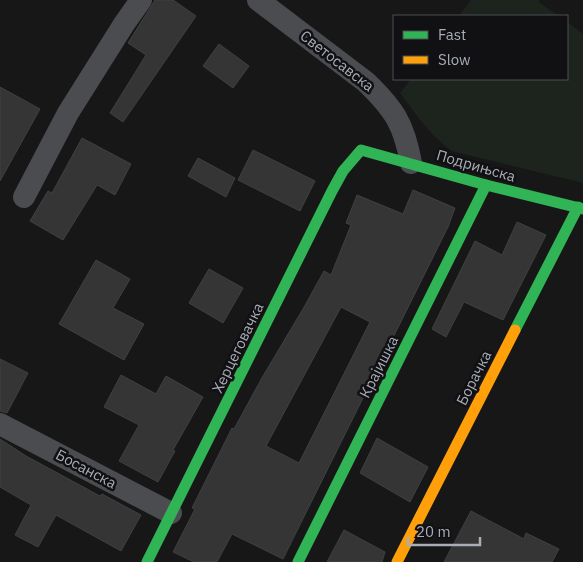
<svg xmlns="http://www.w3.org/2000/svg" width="583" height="562" font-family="'IBM Plex Sans',sans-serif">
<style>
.green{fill:#1d241e}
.building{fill:#353536;stroke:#3f4043;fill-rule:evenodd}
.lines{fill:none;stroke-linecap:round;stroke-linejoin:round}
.street{stroke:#4b4c50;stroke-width:22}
.fast{stroke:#30b455;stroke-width:11}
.slow{stroke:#ff9f0a;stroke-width:11}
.labels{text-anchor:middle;stroke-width:5;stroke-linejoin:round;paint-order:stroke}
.street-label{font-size:15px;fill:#a8adb8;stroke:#111113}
</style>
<rect width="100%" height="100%" fill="#171717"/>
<g class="green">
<path d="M471,0H540L539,2L558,16H459Z"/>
<path d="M567,22L583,34V183L452,151C430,136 416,114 400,93L411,79H567Z"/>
</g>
<g class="building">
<path d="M155,0H173L196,16L123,122L110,113L146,55L128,43Z"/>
<path d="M219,44L249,66L233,88L203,66Z"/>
<path d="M0,87L40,109L0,181Z"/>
<path d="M82,138L131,164L115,195L97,185L63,240L30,221L48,191L52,193Z"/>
<path d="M253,150L315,181L300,211L238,180Z"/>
<path d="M198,158L235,178L226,197L188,176Z"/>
<path d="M413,190L455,208L448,227L283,559L232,534L217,562H194L173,552L195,509L192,508L232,428L234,429L263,376L303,309L324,271L331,275L351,225L346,223L357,195L403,214ZM341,307L370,322L299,463L266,446Z"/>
<path d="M517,222L546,235L503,320L464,302L446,337L432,329L475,241L502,255Z"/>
<path d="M96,260L130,279L113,308L144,324L124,360L59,324Z"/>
<path d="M209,269L243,288L223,323L189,303Z"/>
<path d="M0,359L28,373L7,413L0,411Z"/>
<path d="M121,375L156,394L166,376L203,397L173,450L175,451L158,482L119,461L139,425L104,407Z"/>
<path d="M377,438L428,467L410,502L360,473Z"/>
<path d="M0,439L26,456L100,496L102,494L141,515L121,551L56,515L38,547L15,535L31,505L0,487Z"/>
<path d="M471,511L524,539L526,533L559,549L552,562H444Z"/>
<path d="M344,530L385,552L382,562H327Z"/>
</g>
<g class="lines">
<g class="street">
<path d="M258,0L366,82C394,109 404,124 411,163"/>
<path d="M24,197L68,113L124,24L141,0"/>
<path d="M0,424L171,513"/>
</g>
<g class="fast">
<path d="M515,330L578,207"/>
<path d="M147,562L332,191L343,171L361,150L486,185L583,209"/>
<path d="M298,562L486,185"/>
</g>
<path class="slow" d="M397,562L515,330"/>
</g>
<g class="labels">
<g class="street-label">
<text transform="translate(337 61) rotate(38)" y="5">Светосавска</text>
<text transform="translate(476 166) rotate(16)" y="5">Подрињска</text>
<text transform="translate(238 348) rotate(-64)" y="5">Херцеговачка</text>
<text transform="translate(379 367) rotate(-63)" y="5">Крајишка</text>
<text transform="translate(474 378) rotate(-63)" y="5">Борачка</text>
<text transform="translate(86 469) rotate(28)" y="5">Босанска</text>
</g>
</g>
<rect x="393" y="15" width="175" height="65" fill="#111113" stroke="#4d4f55"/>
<rect x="403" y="31" width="25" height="8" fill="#30b455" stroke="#4d4f55"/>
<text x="438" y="40" font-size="15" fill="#a8adb8">Fast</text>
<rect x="403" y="56" width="25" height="8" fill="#ff9f0a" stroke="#4d4f55"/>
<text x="438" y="65" font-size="15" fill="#a8adb8">Slow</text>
<path d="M408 537v8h72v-8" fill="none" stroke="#a8adb8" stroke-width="2.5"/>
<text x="416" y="537" font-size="15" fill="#a8adb8" stroke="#111113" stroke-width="4" paint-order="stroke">20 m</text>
</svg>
